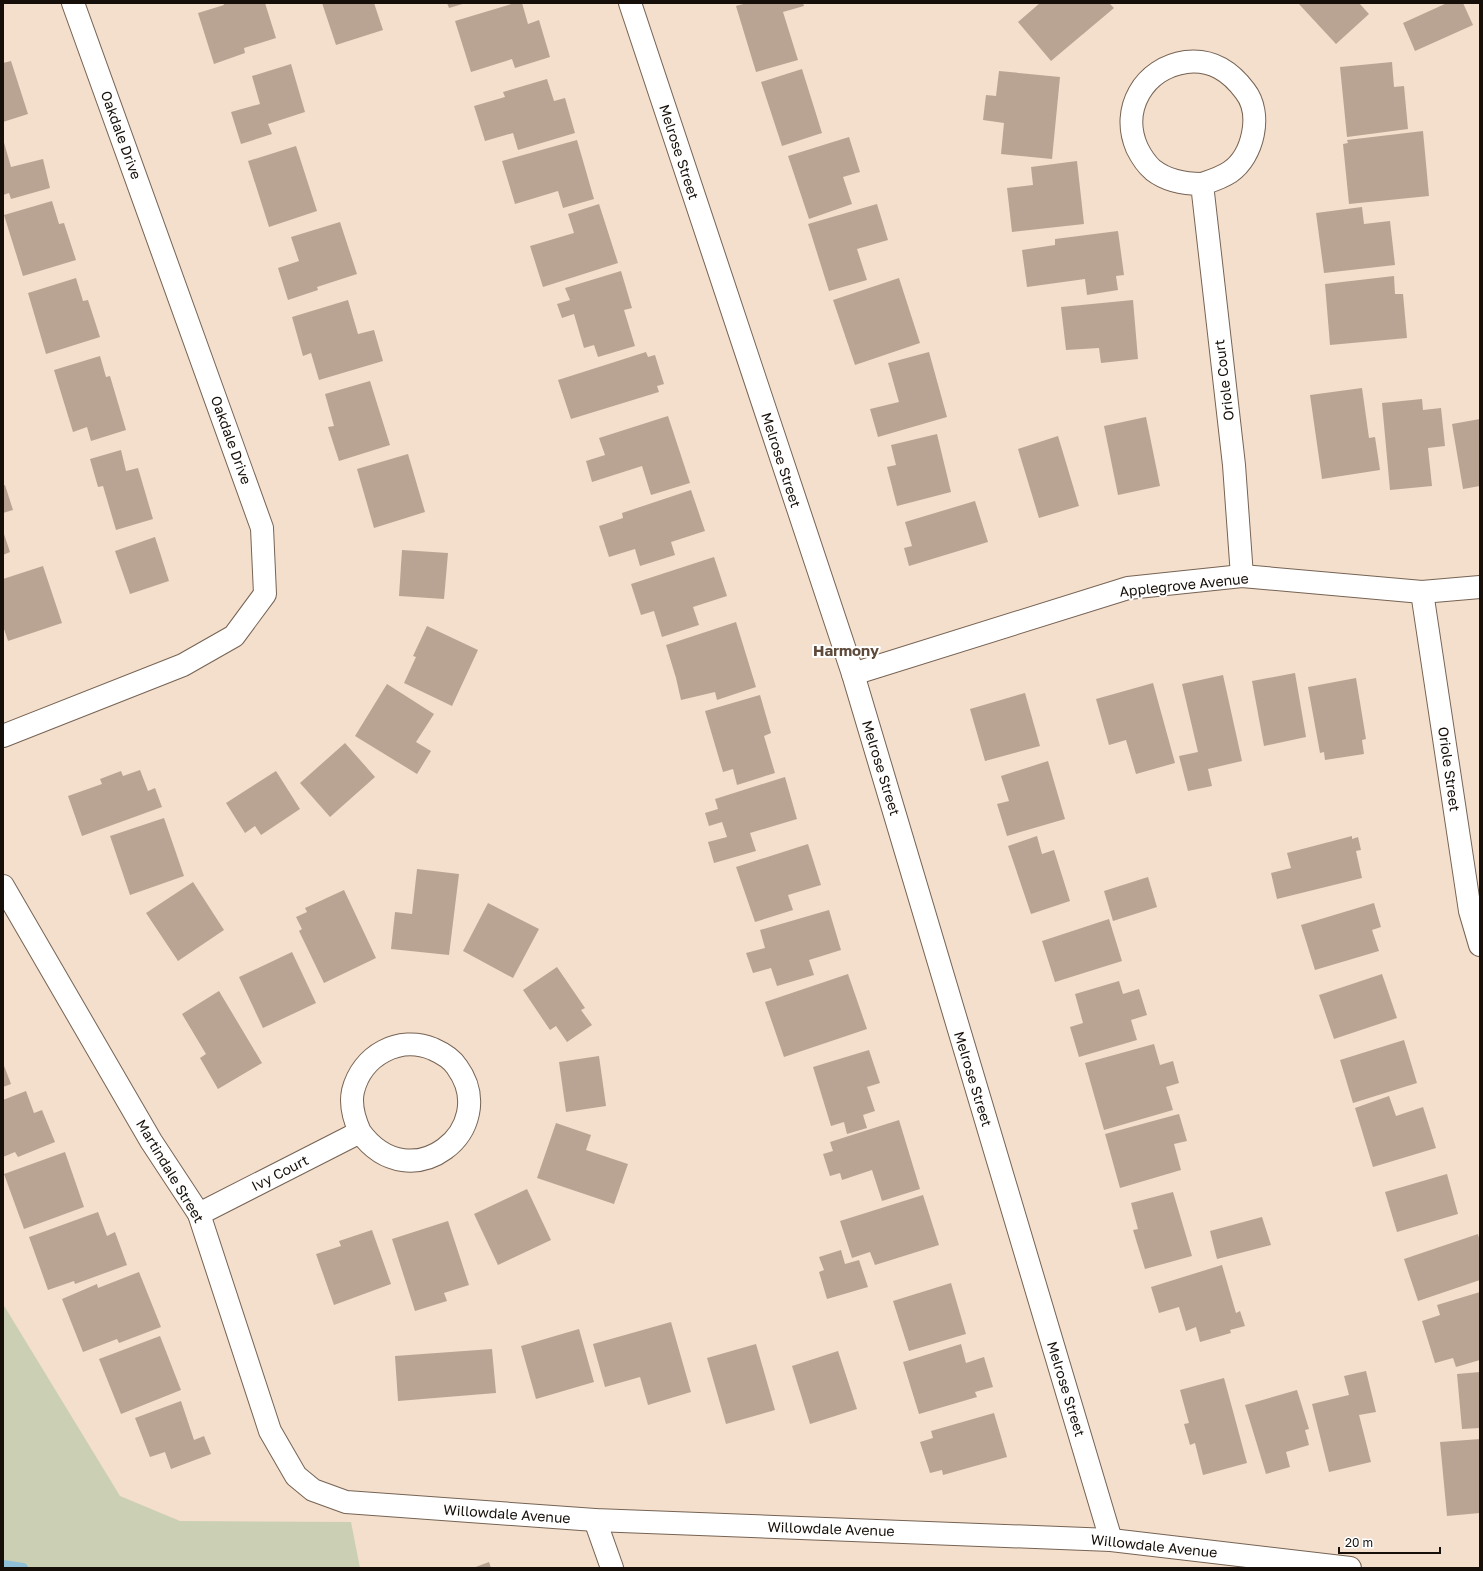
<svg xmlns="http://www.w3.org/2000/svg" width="1483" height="1571" font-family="'Golos Text',sans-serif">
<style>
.green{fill:#cbd0b5}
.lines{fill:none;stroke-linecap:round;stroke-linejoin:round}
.stream{stroke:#8fc0d7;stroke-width:10}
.building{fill:#b9a493}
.minor-casing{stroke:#766353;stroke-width:24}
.minor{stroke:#fff;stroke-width:22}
.labels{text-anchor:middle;stroke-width:4;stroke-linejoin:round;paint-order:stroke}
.street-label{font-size:14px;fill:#160f09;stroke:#fff}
.neighbourhood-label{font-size:15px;font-weight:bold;fill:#5d4a3b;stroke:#fff}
</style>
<rect width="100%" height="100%" fill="#f4decc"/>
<path class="green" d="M3,1304L120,1496L180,1521L351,1522L360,1568H3Z"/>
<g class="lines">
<path class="stream" d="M3,1565L23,1568"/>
</g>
<g class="building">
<path d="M223,3H265L276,38L244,48L245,53L214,64L198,13L224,5Z"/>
<path d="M322,3H374L383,30L336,45Z"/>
<path d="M447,3H466L449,8Z"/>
<path d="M515,3H522L528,24L539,20L550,57L515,68L512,59L471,72L455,21Z"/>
<path d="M747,3H803L804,6L783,12L798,60L756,72L736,6Z"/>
<path d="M1040,3H1109L1114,8L1051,61L1018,22Z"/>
<path d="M1298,3H1359L1369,14L1336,44Z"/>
<path d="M1447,3H1463L1473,25L1415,51L1403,23Z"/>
<path d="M11,61L28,114L3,122V63Z"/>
<path d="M1392,62L1394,87L1404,86L1408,129L1347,137L1340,67Z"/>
<path d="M291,64L305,112L268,124L272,134L241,144L231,112L260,104L252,76Z"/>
<path d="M802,69L822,133L782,146L761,82Z"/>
<path d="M999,71L1060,77L1052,159L1001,154L1004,123L983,120L986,95L996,96Z"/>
<path d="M547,79L554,101L565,98L575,133L518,150L513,133L485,141L474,106L505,97L503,92Z"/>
<path d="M1423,131L1429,196L1349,204L1343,144L1348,143L1347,140Z"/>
<path d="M849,137L860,172L843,177L852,204L809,219L788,156Z"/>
<path d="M3,139L11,167L43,159L50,188L11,199L9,193L3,195Z"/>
<path d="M577,140L594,199L563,208L558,191L515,204L502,161Z"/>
<path d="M296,146L317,211L269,227L248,161Z"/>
<path d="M1077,161L1084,224L1012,232L1007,188L1033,185L1031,167Z"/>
<path d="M52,201L59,224L64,223L76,260L23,276L4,215Z"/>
<path d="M599,204L618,263L543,287L530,246L574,233L568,214Z"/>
<path d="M877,204L888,240L857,249L867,280L829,291L808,224Z"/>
<path d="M1362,207L1364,224L1390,221L1395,265L1324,273L1316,213Z"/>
<path d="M340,222L357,274L317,287L318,290L288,300L278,268L299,261L291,237Z"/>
<path d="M1118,231L1124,275L1116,276L1118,290L1087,295L1085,279L1027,287L1022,250L1055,245V239Z"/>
<path d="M621,271L632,308L624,310L635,346L598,357L594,345L584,348L574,314L562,318L557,304L570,300L565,288Z"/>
<path d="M1394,276L1395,294H1403L1407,338L1330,345L1325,284Z"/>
<path d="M76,278L83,301L88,300L100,337L46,354L28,293Z"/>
<path d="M899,278L920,343L855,365L833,300Z"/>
<path d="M348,300L358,334L374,330L383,361L319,380L311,353L303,356L292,317Z"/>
<path d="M1133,300L1138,359L1101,363L1099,348L1066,350L1061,307Z"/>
<path d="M646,352L648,357L655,355L664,384L657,386L659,392L571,419L558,380Z"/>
<path d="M929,352L947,417L878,437L870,409L899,402L888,363Z"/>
<path d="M100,356L106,377L110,376L126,430L91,441L87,427L73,432L54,370Z"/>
<path d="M370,381L390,445L339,461L328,427L334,426L325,394Z"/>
<path d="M1362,388L1369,438L1375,437L1380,470L1322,479L1310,395Z"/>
<path d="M1422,399L1423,410L1441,408L1445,446L1428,448L1432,486L1390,490L1382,403Z"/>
<path d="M668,416L690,483L651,495L642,466L592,482L586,461L605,455L599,438Z"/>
<path d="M1146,417L1160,486L1118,495L1104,426Z"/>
<path d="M1480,419V486L1463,489L1452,424Z"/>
<path d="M937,434L951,492L897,506L887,467L896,465L891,445Z"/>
<path d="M1058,436L1079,506L1039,518L1018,449Z"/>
<path d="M121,450L126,471L138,468L153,519L116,530L103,486L98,487L90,459Z"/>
<path d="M408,454L425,512L374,528L357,469Z"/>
<path d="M5,485L13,510L3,513V486Z"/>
<path d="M691,490L705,531L671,542L675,555L640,566L635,549L609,557L599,526L623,518L622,513Z"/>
<path d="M975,501L988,542L909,566L904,548L912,546L905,522Z"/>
<path d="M3,531L10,552L3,555Z"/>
<path d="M155,537L169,581L130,594L115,551Z"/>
<path d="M402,550L448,553L444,599L399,596Z"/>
<path d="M714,557L727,596L693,607L699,625L662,637L654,611L641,615L631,584Z"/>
<path d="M43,566L62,623L8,641L3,626V579Z"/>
<path d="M736,622L756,687L717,700L715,692L681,700L676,678L666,645Z"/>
<path d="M427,626L478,650L452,706L404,683L416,657L413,656Z"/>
<path d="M1295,673L1306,737L1264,746L1252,681Z"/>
<path d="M1223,675L1242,761L1208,769L1212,786L1188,791L1179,756L1198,752L1182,684Z"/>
<path d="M1356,678L1366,739L1362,740L1364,754L1325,760L1324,752L1320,753L1308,687Z"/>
<path d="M1153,683L1175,763L1136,774L1126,740L1109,745L1096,699Z"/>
<path d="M387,684L434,714L416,742L431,751L417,774L355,736Z"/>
<path d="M1025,693L1040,746L985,761L970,709Z"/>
<path d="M760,695L771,733L764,736L775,773L737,785L733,769L723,772L705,711Z"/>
<path d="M345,743L375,777L330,817L300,783Z"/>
<path d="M1048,761L1065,819L1007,836L997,804L1009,801L1001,776Z"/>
<path d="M140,770L148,791L155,788L162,807L82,836L68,796L102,784L100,779L121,771L123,776Z"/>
<path d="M276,771L300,809L261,835L255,826L245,833L226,803Z"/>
<path d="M785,777L797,819L750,833L756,851L714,863L708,842L727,837L722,822L709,826L705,813L718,809L715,799Z"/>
<path d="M164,818L184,876L130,895L110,836Z"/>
<path d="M1037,836L1042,854L1054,850L1070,901L1031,914L1008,846Z"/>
<path d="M1352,836V839L1358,837L1361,850L1356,851L1362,878L1277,899L1271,873L1291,868L1287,853Z"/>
<path d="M808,844L821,885L788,895L793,910L755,922L736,867Z"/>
<path d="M417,869L459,874L449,955L391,949L395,912L412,914Z"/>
<path d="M1148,877L1157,907L1113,921L1104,891Z"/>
<path d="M193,882L224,930L178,961L146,913Z"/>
<path d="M344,890L376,958L324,983L299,931L302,929L296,917L307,912L305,908Z"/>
<path d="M488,903L539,929L513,978L463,951Z"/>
<path d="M1374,903L1381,927L1372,930L1379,951L1315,970L1301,925Z"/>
<path d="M829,910L841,950L809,960L814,975L777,986L771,968L753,973L746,953L765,948L760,930Z"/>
<path d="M1109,919L1122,961L1055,982L1042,941Z"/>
<path d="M292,952L316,1003L263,1028L239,977Z"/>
<path d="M557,967L585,1008L581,1010L592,1025L567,1042L556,1026L550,1030L523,990Z"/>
<path d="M848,974L867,1029L784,1057L765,1002Z"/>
<path d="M1382,974L1397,1018L1334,1039L1319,995Z"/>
<path d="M1119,981L1123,994L1139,989L1147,1015L1131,1020L1137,1040L1079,1057L1070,1027L1083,1023L1075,994Z"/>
<path d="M219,991L262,1063L218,1089L200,1058L206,1054L182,1014Z"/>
<path d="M1404,1040L1417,1083L1353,1103L1340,1060Z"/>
<path d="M1154,1044L1160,1065L1173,1061L1179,1083L1166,1087L1173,1110L1104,1130L1085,1063Z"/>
<path d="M869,1050L880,1083L867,1087L875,1111L863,1115L867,1128L847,1134L844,1122L831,1126L813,1067Z"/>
<path d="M599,1056L606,1106L566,1112L559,1062Z"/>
<path d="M3,1063L11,1084L3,1087Z"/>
<path d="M26,1091L34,1113L42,1110L55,1142L18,1157L15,1152L3,1157V1100Z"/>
<path d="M1389,1096L1396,1116L1423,1107L1436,1148L1373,1167L1355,1108Z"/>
<path d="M1179,1114L1187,1141L1174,1144L1181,1170L1120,1188L1105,1134Z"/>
<path d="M899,1120L920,1189L882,1201L872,1170L842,1180L840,1173L830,1176L823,1154L833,1151L830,1142Z"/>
<path d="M556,1123L591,1135L586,1150L628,1164L614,1204L537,1178Z"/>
<path d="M65,1152L84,1207L24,1229L4,1174Z"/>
<path d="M1447,1174L1458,1214L1397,1232L1385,1192Z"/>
<path d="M527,1189L551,1240L498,1265L474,1214Z"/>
<path d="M1173,1192L1192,1256L1145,1269L1133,1230L1138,1229L1131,1203Z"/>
<path d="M923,1195L939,1245L875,1265L870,1252L852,1258L840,1221Z"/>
<path d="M98,1212L107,1236L115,1232L127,1265L75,1284L74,1281L48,1290L29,1237Z"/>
<path d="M1262,1217L1271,1245L1217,1259L1210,1231Z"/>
<path d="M448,1221L469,1285L444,1293L447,1301L415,1311L392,1239Z"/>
<path d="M372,1230L391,1284L334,1305L316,1254L341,1246L339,1241Z"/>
<path d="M1478,1234L1480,1242V1280L1418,1301L1404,1259Z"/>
<path d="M841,1250L845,1264L859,1260L868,1287L827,1299L819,1272L824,1270L819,1257Z"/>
<path d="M1222,1265L1236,1313L1240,1311L1245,1326L1230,1330L1231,1333L1200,1342L1196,1327L1186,1331L1179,1307L1159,1313L1151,1287Z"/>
<path d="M139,1272L161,1327L119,1343L117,1339L83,1352L62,1299L97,1284L98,1288Z"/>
<path d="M951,1283L966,1334L909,1351L893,1301Z"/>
<path d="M1480,1292V1360L1456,1367L1453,1358L1435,1363L1422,1321L1440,1315L1437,1305Z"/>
<path d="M671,1322L691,1392L648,1405L640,1377L605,1387L593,1344Z"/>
<path d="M579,1329L594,1382L536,1399L521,1346Z"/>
<path d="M160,1336L181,1390L121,1414L99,1359Z"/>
<path d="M756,1344L775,1410L726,1424L707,1358Z"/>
<path d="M961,1344L966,1363L984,1357L993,1387L975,1392L977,1397L919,1414L903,1362Z"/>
<path d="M492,1349L496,1393L398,1401L395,1356Z"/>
<path d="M838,1351L857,1409L810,1424L792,1366Z"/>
<path d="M1366,1371L1376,1412L1359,1415L1371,1462L1329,1472L1312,1404L1349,1395L1344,1376Z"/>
<path d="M1480,1372V1428L1462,1429L1457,1374Z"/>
<path d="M1224,1378L1247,1463L1203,1475L1195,1443L1190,1445L1184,1424L1189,1423L1180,1390Z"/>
<path d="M1297,1390L1309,1429L1305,1430L1309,1445L1286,1452L1290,1467L1266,1474L1245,1405Z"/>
<path d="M181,1401L194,1440L204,1436L211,1454L171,1469L165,1452L150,1457L135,1418Z"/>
<path d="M994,1413L1007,1457L943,1475L942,1470L930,1473L920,1442L933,1438L931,1431Z"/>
<path d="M1480,1439V1513L1447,1516L1440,1442Z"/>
<path d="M489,1562L491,1568H473Z"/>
</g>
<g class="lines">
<g class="minor-casing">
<g id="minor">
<path d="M630,3L853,674L1111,1540"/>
<path d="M1202,184C1211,181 1221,178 1230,172C1253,156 1263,114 1245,91C1230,71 1212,59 1186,62C1144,68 1120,109 1137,148C1141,156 1146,164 1153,170C1167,181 1184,184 1202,184L1234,465L1242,576"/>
<path d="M1422,592L1470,911L1480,945"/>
<path d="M853,674L1128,588L1242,576L1422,592L1480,587"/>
<path d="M3,736L183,665L234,636L265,594L262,528L73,3"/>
<path d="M3,886L151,1141L199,1214L270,1431L296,1476L313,1490L346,1502L595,1520L1111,1540L1350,1568"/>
<path d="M199,1214L360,1132C354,1119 350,1105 353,1091C362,1055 399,1035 433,1049C442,1053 452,1059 457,1067C502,1129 411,1202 360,1132"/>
<path d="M595,1520L612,1568"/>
</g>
</g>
<use href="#minor" class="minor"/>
</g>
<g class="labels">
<g class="street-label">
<text transform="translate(121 135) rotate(70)" y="5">Oakdale Drive</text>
<text transform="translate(679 152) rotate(72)" y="5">Melrose Street</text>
<text transform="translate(1224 380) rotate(-97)" y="5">Oriole Court</text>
<text transform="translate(231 440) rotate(70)" y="5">Oakdale Drive</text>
<text transform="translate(781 460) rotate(72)" y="5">Melrose Street</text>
<text transform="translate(1184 585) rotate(-6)" y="5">Applegrove Avenue</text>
<text transform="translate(881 768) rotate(73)" y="5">Melrose Street</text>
<text transform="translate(1449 769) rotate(82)" y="5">Oriole Street</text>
<text transform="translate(973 1079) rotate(73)" y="5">Melrose Street</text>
<text transform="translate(170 1171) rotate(59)" y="5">Martindale Street</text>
<text transform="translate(280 1173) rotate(-27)" y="5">Ivy Court</text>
<text transform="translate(1066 1389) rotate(73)" y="5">Melrose Street</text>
<text transform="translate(507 1514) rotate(4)" y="5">Willowdale Avenue</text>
<text transform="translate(831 1529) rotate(2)" y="5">Willowdale Avenue</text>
<text transform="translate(1154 1546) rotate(6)" y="5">Willowdale Avenue</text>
</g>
<g class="neighbourhood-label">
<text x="846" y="656">Harmony</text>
</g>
</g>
<rect width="1483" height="1571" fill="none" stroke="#160f09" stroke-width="8"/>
<path d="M1339 1547v6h101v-6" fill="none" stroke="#160f09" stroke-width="2"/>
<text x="1345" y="1547" font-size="12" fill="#160f09" stroke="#ffffff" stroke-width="3" paint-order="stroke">20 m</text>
</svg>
